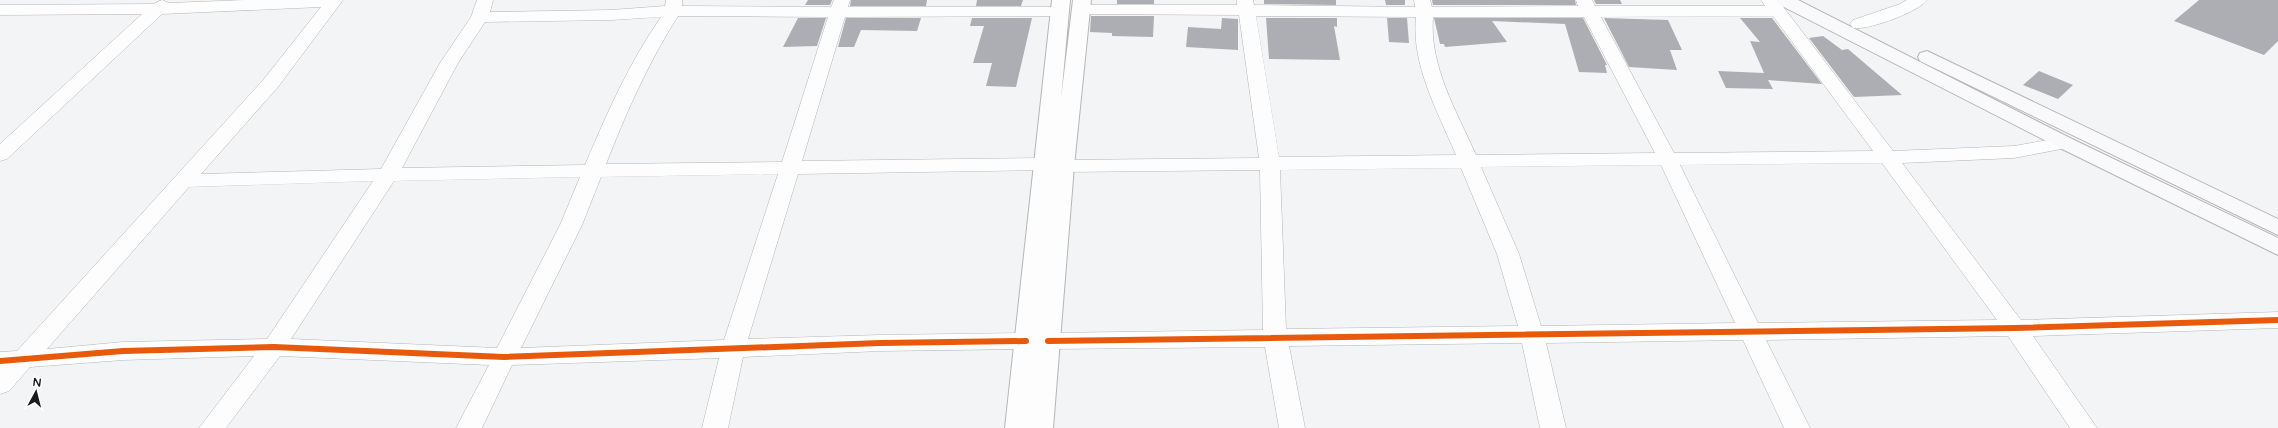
<svg xmlns="http://www.w3.org/2000/svg" width="2278" height="428" font-family="'Varela Round',sans-serif">
<style>
.building{fill:#adaeb4}
.lines{fill:none;stroke-linecap:round;stroke-linejoin:round}
.minor-casing{stroke:#b4b5b6;stroke-width:1}
.tertiary-casing{stroke:#b4b5b6;stroke-width:2}
.secondary-casing{stroke:#b4b5b6;stroke-width:2}
.minor{fill:#fdfdfe;fill-rule:evenodd}
.tertiary{fill:#fdfdfe;fill-rule:evenodd}
.secondary{fill:#f9f9fb;fill-rule:evenodd}
.cycleway-casing{stroke:#fff;stroke-width:9}
.cycleway{stroke:#e8590c;stroke-width:6}
</style>
<rect width="100%" height="100%" fill="#f3f4f5"/>
<g class="building">
<path d="M808,0H832L830,5H805Z"/>
<path d="M851,0H927L926,6H850Z"/>
<path d="M977,0H1023L1021,6H976Z"/>
<rect x="1117" y="0" width="37" height="4"/>
<path d="M1264,0H1336V5L1264,4Z"/>
<path d="M1385,0H1405V5H1386Z"/>
<path d="M1432,0H1575L1576,5H1433Z"/>
<path d="M1594,0H1620L1622,4H1596Z"/>
<path d="M2199,0H2278V41L2264,55L2174,21Z"/>
<path d="M1091,16H1154L1153,37L1112,36V33L1090,32Z"/>
<path d="M798,18H826L817,46L783,47Z"/>
<path d="M846,18H921L917,31L861,30L854,47H838Z"/>
<path d="M972,18H1032L1016,87L986,86L992,63H973L984,26H970Z"/>
<path d="M1222,18L1238,19V50L1186,47L1188,27L1221,29Z"/>
<path d="M1266,18H1337V27L1334,26L1340,60L1269,59Z"/>
<path d="M1387,18H1407L1409,43L1389,42Z"/>
<path d="M1434,18H1583L1607,65H1605L1607,73L1579,72L1565,24L1492,21L1507,42L1445,47L1444,44H1440Z"/>
<path d="M1604,18L1668,20L1682,50H1670L1677,70L1629,67Z"/>
<path d="M1740,18H1772L1822,84L1768,80L1773,89L1726,88L1718,71L1764,73L1750,41L1760,42Z"/>
<path d="M1823,36L1842,50L1848,49L1902,95L1854,97L1809,38Z"/>
<path d="M2039,71L2073,85L2058,99L2023,85Z"/>
</g>
<g class="lines">
<g class="minor-casing">
<g id="minor">
<path d="M162,0L169,3L245,0H343L278,87L201,174L381,169L440,63L471,17L477,0H493L490,12L611,10L665,6L666,0H682V6L831,7L834,0H850L848,7H1066L1068,11L1066,15L1060,16L845,17L802,161L1044,158L1051,160L1054,164L1051,168L1044,170L798,174L748,339L880,335L1026,333L1034,335L1037,340L1040,335L1048,333L1263,330L1260,170L1063,172L1056,170L1053,166L1056,162L1063,160L1259,158L1239,15L1081,14L1075,13L1073,9L1075,5H1237V0H1253L1254,5L1415,7L1414,0H1430L1432,7L1578,6L1576,0H1592L1595,6H1765L1761,0H1778L1893,151L2014,146L2065,137L2072,139L2075,143L2072,147L2014,158L1902,163L2021,320L2278,312V328L2033,336L2097,428H2070L2008,336L1766,340L1810,428H1784L1743,340L1546,343L1566,428H1540L1522,343L1289,346L1305,428H1279L1265,347L1048,349L1040,347L1037,342L1034,347L1026,349L880,351L743,357L728,428H702L719,358L512,365L482,428H456L489,365L280,356L226,428H199L254,356L123,360L30,367L9,391L0,394V352L17,351L264,79L321,7L162,14L7,159L0,161V144L142,14L0,15V5L153,4ZM678,16L828,17L782,162L606,164C626,113 648,63 678,16ZM1256,16L1416,17C1411,65 1438,112 1456,155L1279,157ZM1773,16L1873,151L1674,153L1601,17ZM661,17C629,63 607,113 585,165L402,168L458,63L485,22L611,20ZM1433,17H1584L1655,153L1476,155C1457,112 1429,66 1433,17ZM1882,163L1997,320L1758,323L1680,165ZM1661,165L1735,323L1541,326L1519,254L1481,167ZM1461,168L1497,254L1518,326L1286,329L1280,170ZM778,174L724,340L521,348L582,225L601,177ZM580,177L560,225L497,348L291,339L394,181ZM373,181L267,339L123,342L47,349L189,187Z"/>
<path d="M1907,0H1927C1919,12 1866,31 1853,28L1850,24L1853,20L1900,4Z"/>
</g>
</g>
<g class="tertiary-casing">
<path id="tertiary" d="M1052,0H1070L1061,99L1073,0H1091L1074,166L1053,428H1005Z"/>
</g>
<g class="secondary-casing">
<g id="secondary">
<path d="M1775,0H1798L2072,139L2278,238V255L2058,147L1778,4Z"/>
<path d="M1927,51L2278,219V235L1920,61L1918,57L1920,53Z"/>
</g>
</g>
<use href="#minor" class="minor"/>
<use href="#tertiary" class="tertiary"/>
<use href="#secondary" class="secondary"/>
<g class="cycleway-casing">
<g id="cycleway">
<path d="M1048,341L2015,328L2278,320"/>
<path d="M0,361L123,351L274,347L504,357L880,343L1026,341"/>
</g>
</g>
<use href="#cycleway" class="cycleway"/>
</g>
<g transform="translate(36 392) rotate(7)" stroke="#ffffff" stroke-width="3" paint-order="stroke">
<path d="M0-3L7 15L0 10L-7 15Z" fill="#1a1a1b"/>
<text y="-6" font-size="11" font-weight="bold" text-anchor="middle" fill="#1a1a1b">N</text>
</g>
</svg>
